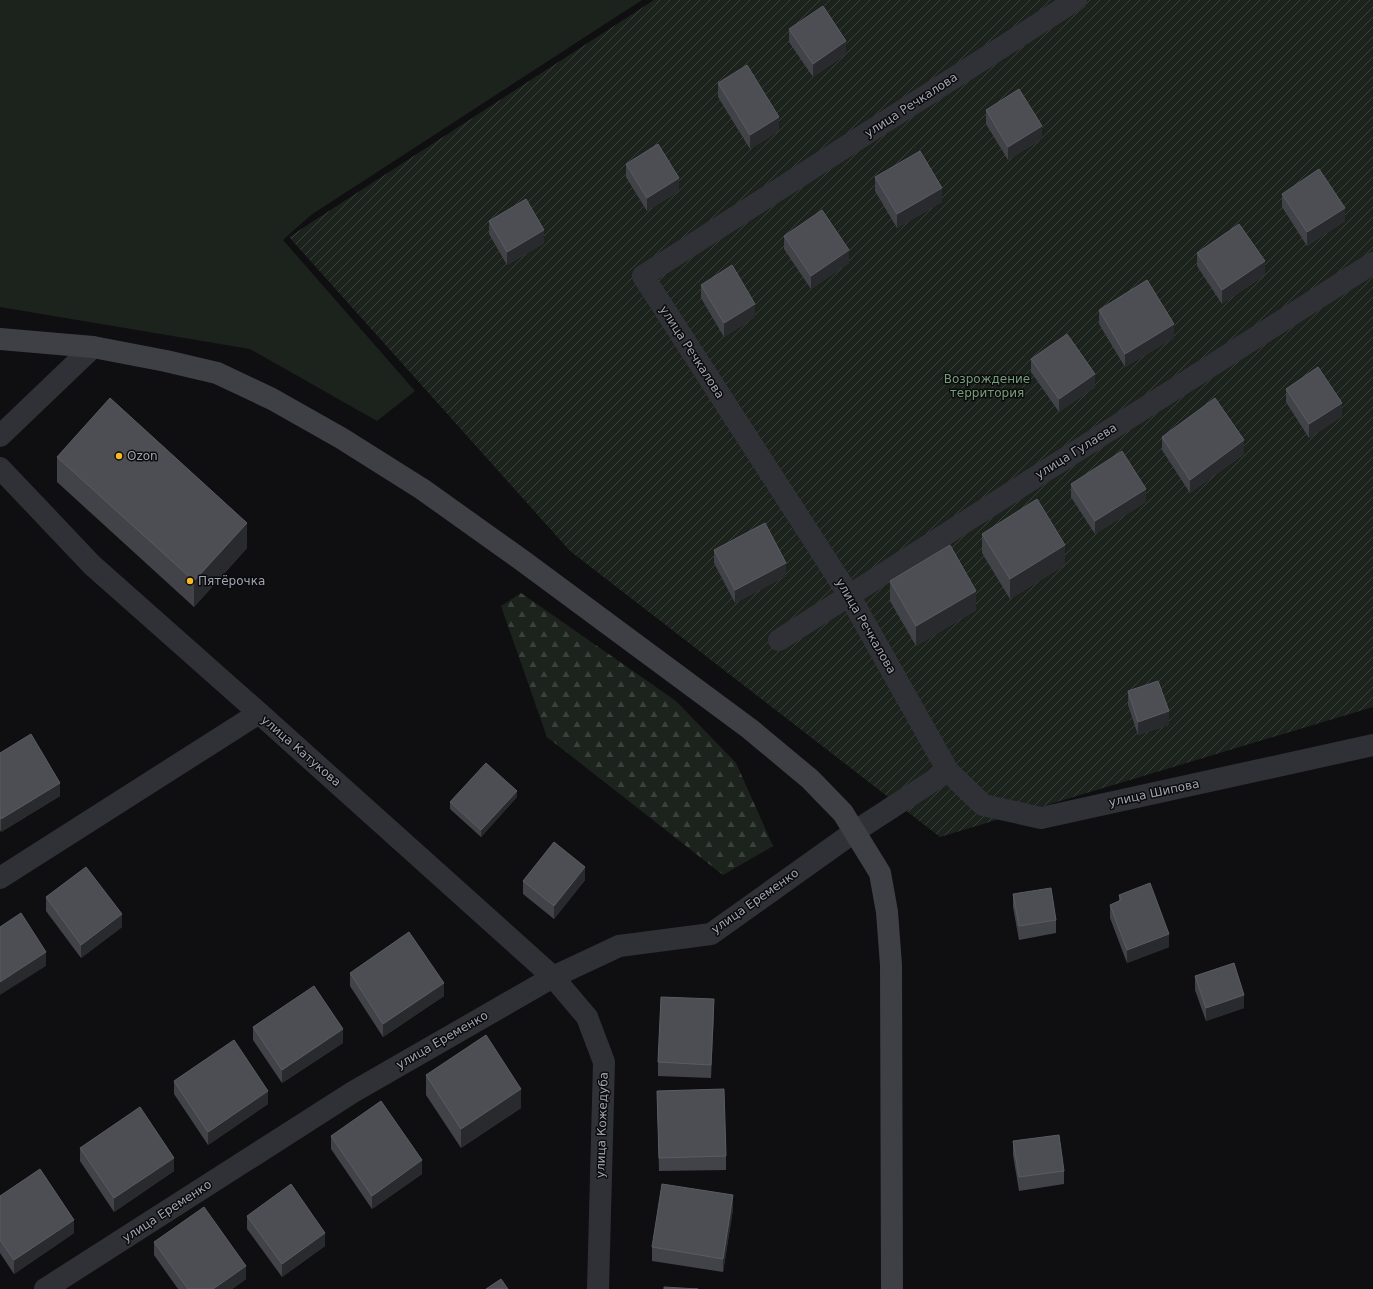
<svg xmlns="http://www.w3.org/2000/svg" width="1373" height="1289" font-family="'DejaVu Sans',sans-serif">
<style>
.grass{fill:#1c231d}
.forest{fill:url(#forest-firs)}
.garden{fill:url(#garden-furrows)}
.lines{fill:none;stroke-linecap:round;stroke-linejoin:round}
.minor{stroke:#303136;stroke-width:22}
.secondary{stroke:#3e4046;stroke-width:22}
.wall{fill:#424349}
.shaded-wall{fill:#292a2e}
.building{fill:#4c4e54;stroke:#595c63}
.poi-dot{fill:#f6b922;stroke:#0b0a0c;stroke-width:1.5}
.labels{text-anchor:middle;stroke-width:3;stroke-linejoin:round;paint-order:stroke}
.street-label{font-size:12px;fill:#a0a5b2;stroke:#0b0a0c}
.park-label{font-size:12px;fill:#769e7a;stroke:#0b0a0c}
.poi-label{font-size:12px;fill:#a0a5b2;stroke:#0b0a0c;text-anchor:start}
</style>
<defs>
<pattern id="forest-firs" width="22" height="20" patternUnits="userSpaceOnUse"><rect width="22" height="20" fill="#1c231d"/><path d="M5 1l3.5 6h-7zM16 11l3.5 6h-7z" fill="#3a403b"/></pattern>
<pattern id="garden-furrows" width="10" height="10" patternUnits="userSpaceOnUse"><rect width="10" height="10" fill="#1c231d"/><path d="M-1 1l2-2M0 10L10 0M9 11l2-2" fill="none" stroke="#3a403b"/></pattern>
</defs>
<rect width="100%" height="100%" fill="#0f0f11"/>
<path class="grass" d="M0,0H642L311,215L283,240L415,391L377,421L250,349L0,307Z"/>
<path class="forest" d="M521,593L676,701L736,763L773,846L723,875L547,737L501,606Z"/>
<path class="garden" d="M654,0H1373V707L940,837L570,551L289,237Z"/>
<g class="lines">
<g class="minor">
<path d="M0,436L93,347"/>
<path d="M0,468L92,565L259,713"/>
<path d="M779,640L1373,263"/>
<path d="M948,771L983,805L1041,818L1373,745"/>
<path d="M0,878L259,713L553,977L587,1017L604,1062L598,1289"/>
<path d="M45,1289L353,1092L553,977L619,946L711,934L854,832L948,771L849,595L643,276L1076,0"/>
</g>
<path class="secondary" d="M0,339L93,347L166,361L217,373L272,399L341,438L422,489L523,561L750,729L810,779L843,813L880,873L887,912L891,965L892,1289"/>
</g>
<g class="wall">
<path d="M789,29L846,54L813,77L789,42Z"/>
<path d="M718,83L779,131L750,149L718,97Z"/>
<path d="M986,110L1042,139L1008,160L986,124Z"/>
<path d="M626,164L679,191L647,211L626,177Z"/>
<path d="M875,177L942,202L897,228L875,191Z"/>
<path d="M1282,194L1345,221L1307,246L1282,207Z"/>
<path d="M489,221L544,243L507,265L489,234Z"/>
<path d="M784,236L849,263L811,289L784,249Z"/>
<path d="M1197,253L1265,275L1222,304L1197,266Z"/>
<path d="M701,285L755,317L724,337L701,298Z"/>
<path d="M1099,310L1174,338L1125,367L1099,324Z"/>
<path d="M1031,359L1095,387L1059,412L1031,372Z"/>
<path d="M1286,389L1342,416L1309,438L1286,402Z"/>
<path d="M1162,437L1244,454L1190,493L1162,450Z"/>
<path d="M57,457L247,548L194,607L57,482Z"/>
<path d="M1071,484L1146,502L1095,534L1071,497Z"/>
<path d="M982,534L1065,565L1010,599L982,553Z"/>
<path d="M714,550L786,576L735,603L714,563Z"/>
<path d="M890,581L976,610L916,646L890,601Z"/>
<path d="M1128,691L1169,725L1138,735L1128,705Z"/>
<path d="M0,753L60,796L1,832L0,830Z"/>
<path d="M517,797L481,837L450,809V802Z"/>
<path d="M585,880L554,919L523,894V881Z"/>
<path d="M1013,894L1056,920V933L1019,940L1013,907Z"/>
<path d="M1119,895L1169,947L1127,963L1110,918V905L1119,901Z"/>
<path d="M46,897L122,927L81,958L46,911Z"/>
<path d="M350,973L444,996L383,1037L350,986Z"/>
<path d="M1195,976L1244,1008L1206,1021L1195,990Z"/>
<path d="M714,1012L711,1078L658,1076V1062Z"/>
<path d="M253,1027L343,1043L282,1083L253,1040Z"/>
<path d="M426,1075L521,1108L461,1148L426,1095Z"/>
<path d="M174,1081L268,1104L208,1145L174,1094Z"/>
<path d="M657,1091L726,1156V1170L659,1171Z"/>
<path d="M331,1136L422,1174L372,1209L331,1149Z"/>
<path d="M1013,1141L1064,1171V1184L1019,1191L1013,1155Z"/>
<path d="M80,1148L174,1171L114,1212L80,1161Z"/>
<path d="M0,1196L74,1233L14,1274L0,1253Z"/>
<path d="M733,1209L723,1272L652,1261V1247Z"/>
<path d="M247,1216L325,1246L282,1277L247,1229Z"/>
<path d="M154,1242L246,1279L232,1289H178L154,1255Z"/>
</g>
<g class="shaded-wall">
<path d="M846,41V54L813,77V64Z"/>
<path d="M779,117V131L750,149V135Z"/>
<path d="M1042,126V139L1008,160V147Z"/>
<path d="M679,178V191L647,211V198Z"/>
<path d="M942,188V202L897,228V214Z"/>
<path d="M1345,208V221L1307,246V232Z"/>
<path d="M544,230V243L507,265V252Z"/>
<path d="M849,250V263L811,289V276Z"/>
<path d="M1265,261V275L1222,304V290Z"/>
<path d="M755,304V317L724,337V323Z"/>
<path d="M1174,324V338L1125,367V354Z"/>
<path d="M1095,374V387L1059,412V399Z"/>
<path d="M1342,403V416L1309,438V424Z"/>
<path d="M1244,440V454L1190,493V480Z"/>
<path d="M1146,489V502L1095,534V521Z"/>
<path d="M247,523V548L194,607V581Z"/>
<path d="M1065,545V565L1010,599V579Z"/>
<path d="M786,563V576L735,603V590Z"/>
<path d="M976,591V610L916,646V626Z"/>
<path d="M1169,711V725L1138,735V722Z"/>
<path d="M60,783V796L1,832V819Z"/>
<path d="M517,791V797L481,837V830Z"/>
<path d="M585,867V880L554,919V906Z"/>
<path d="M122,914V927L81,958V945Z"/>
<path d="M1169,934V947L1127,963V950Z"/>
<path d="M46,952V966L0,995V982Z"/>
<path d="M444,983V996L383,1037V1024Z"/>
<path d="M1244,995V1008L1206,1021V1008Z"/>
<path d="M714,999V1012L711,1078V1065Z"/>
<path d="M343,1029V1043L282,1083V1070Z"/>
<path d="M521,1089V1108L461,1148V1129Z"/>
<path d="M268,1091V1104L208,1145V1132Z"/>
<path d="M174,1158V1171L114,1212V1198Z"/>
<path d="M422,1160V1174L372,1209V1196Z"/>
<path d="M733,1195V1209L723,1272V1259Z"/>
<path d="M74,1220V1233L14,1274V1260Z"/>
<path d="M325,1233V1246L282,1277V1264Z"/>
<path d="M246,1266V1279L232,1289H213Z"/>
</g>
<g class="building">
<path d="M823,6L846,41L813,64L789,29Z"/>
<path d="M747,65L779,117L750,135L718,83Z"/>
<path d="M1019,89L1042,126L1008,147L986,110Z"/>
<path d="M658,144L679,178L647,198L626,164Z"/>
<path d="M920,151L942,188L897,214L875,177Z"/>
<path d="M1319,169L1345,208L1307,232L1282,194Z"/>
<path d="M526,199L544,230L507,252L489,221Z"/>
<path d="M822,210L849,250L811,276L784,236Z"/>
<path d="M1239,224L1265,261L1222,290L1197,253Z"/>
<path d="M732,265L755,304L724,323L701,285Z"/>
<path d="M1147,280L1174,324L1125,354L1099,310Z"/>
<path d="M1067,334L1095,374L1059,399L1031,359Z"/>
<path d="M1318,367L1342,403L1309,424L1286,389Z"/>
<path d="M110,398L247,523L194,581L57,457Z"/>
<path d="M1215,398L1244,440L1190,480L1162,437Z"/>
<path d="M1122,451L1146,489L1095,521L1071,484Z"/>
<path d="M1037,499L1065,545L1010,579L982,534Z"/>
<path d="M765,523L786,563L735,590L714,550Z"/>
<path d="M950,545L976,591L916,626L890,581Z"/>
<path d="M1158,681L1169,711L1138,722L1128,691Z"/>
<path d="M31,734L60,783L1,819L0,816V753Z"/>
<path d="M486,763L517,791L481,830L450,802Z"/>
<path d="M554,842L585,867L554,906L523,881Z"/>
<path d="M86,867L122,914L81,945L46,897Z"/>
<path d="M1150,883L1169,934L1127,950L1110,905L1121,900L1119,895Z"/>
<path d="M1051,888L1056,920L1019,926L1013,894Z"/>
<path d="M21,913L46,952L0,982V927Z"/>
<path d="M409,932L444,983L383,1024L350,973Z"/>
<path d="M1234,963L1244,995L1206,1008L1195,976Z"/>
<path d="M314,986L343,1029L282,1070L253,1027Z"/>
<path d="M661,997L714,999L711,1065L658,1062Z"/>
<path d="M486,1035L521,1089L461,1129L426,1075Z"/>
<path d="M234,1040L268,1091L208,1132L174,1081Z"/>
<path d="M724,1089L726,1156L659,1158L657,1091Z"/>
<path d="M381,1101L422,1160L372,1196L331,1136Z"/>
<path d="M140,1107L174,1158L114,1198L80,1148Z"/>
<path d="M1059,1135L1064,1171L1019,1177L1013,1141Z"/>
<path d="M40,1169L74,1220L14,1260L0,1240V1196Z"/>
<path d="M291,1184L325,1233L282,1264L247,1216Z"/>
<path d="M662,1184L733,1195L723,1259L652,1247Z"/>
<path d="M204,1207L246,1266L213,1289H188L154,1242Z"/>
<path d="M501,1279L508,1289H486Z"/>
<path d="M664,1287L698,1289H664Z"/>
</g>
<g class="poi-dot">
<circle cx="119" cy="456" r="4"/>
<circle cx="190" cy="581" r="4"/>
</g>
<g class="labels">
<g class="street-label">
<text transform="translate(911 105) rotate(-33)" y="4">улица Речкалова</text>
<text transform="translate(692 352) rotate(57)" y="4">улица Речкалова</text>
<text transform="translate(1076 451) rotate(-32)" y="4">улица Гулаева</text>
<text transform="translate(866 626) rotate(60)" y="4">улица Речкалова</text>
<text transform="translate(301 751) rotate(41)" y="4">улица Катукова</text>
<text transform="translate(1154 793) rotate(-12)" y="4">улица Шипова</text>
<text transform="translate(755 901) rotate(-35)" y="4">улица Еременко</text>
<text transform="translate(442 1040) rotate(-30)" y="4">улица Еременко</text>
<text transform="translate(602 1125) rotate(-88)" y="4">улица Кожедуба</text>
<text transform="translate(167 1211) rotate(-33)" y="4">улица Еременко</text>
</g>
<g class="park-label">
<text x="987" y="383">Возрождение<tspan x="987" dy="14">территория</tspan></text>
</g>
<g class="poi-label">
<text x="127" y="460">Ozon</text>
<text x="198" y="585">Пятёрочка</text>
</g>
</g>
</svg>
